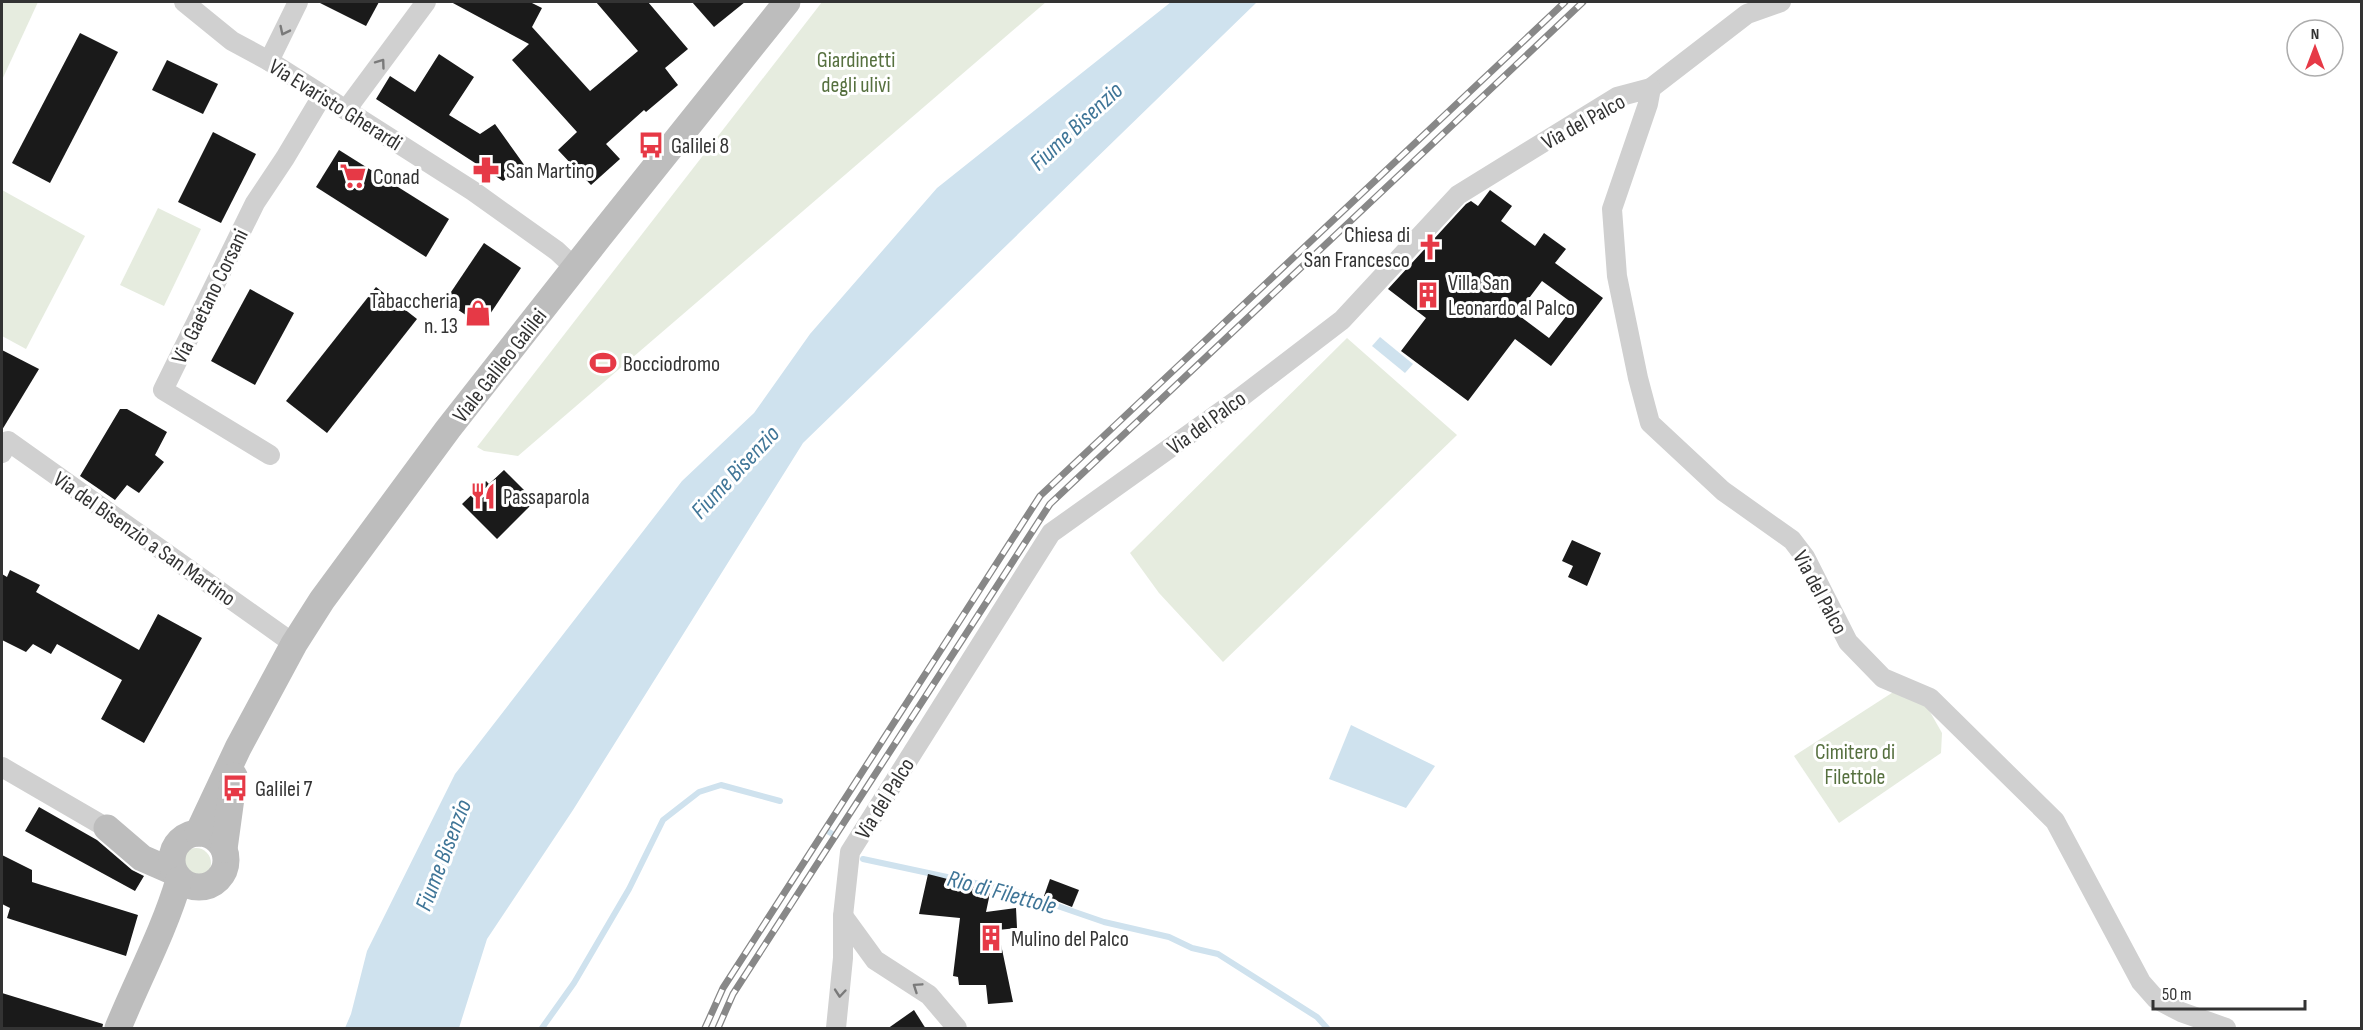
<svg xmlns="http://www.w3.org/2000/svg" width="2363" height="1030" font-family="'Sofia Sans Condensed',sans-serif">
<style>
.green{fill:#e6ecdf}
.water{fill:#cfe2ee}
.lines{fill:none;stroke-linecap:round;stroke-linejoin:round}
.stream{stroke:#cfe2ee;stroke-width:6}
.building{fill:#1a1a1a;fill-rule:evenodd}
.street{stroke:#d0d0d0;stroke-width:20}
.secondary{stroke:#bdbdbd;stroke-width:27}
.rail-casing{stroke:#888;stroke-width:7}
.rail{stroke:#fff;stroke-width:4.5;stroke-dasharray:14;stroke-linecap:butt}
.oneway{stroke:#7a7a7a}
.labels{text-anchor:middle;stroke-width:6;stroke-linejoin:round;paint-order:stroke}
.park-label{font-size:22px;fill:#56703f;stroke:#fff}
.street-label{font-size:22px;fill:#333;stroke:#fff}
.poi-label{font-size:22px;fill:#333;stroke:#fff;text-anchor:start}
.water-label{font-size:24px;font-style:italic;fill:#3f7597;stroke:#fff}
</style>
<rect width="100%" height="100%" fill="#fff"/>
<g class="green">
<path d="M2,2H38L2,80Z"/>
<path d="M822,2H1046L518,456L484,451L477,447Z"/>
<path d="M2,190L85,236L26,349L2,336Z"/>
<path d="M158,208L201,229L164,306L120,285Z"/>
<path d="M1347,338L1457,435L1223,662L1159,593L1130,553Z"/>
<path d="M1898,689L1925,703L1942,733L1941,753L1839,823L1794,756Z"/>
<circle cx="196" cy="863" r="15"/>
</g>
<g class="water">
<path d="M1171,2H1257L803,443L573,810L487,939L459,1028H345L351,1014L367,951L455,774L682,481L754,413L810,334L937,188Z"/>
<path d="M1380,337L1413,364L1405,373L1372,346Z"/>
<path d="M1351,725L1435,766L1406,808L1329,779Z"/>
</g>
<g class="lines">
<g class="stream">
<path d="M829,832L836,836"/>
<path d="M863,859L1017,892L1104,922L1169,937L1192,948L1218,954L1317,1017L1327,1028"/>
<path d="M542,1028L574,983L629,889L663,820L699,792L721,785L780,801"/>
</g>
</g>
<g class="building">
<path d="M318,2H379L366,26Z"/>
<path d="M451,2H530L542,8L532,27L590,91L638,51L596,2H648L688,49L665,68L678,85L646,112L644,110L606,144L620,159L591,185L558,150L577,132L512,60L529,44Z"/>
<path d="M692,2H745L714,27Z"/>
<path d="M80,33L118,52L50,183L12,163Z"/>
<path d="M439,54L474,77L449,115L480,134L495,124L525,166L503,181L376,99L390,76L415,92Z"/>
<path d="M167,60L218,84L203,114L152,90Z"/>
<path d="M213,132L256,154L221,223L178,202Z"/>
<path d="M339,150L449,219L426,257L316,187Z"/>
<path d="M1490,190L1512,206L1501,221L1535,246L1544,233L1566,249L1555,263L1603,298L1551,366L1515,339L1468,401L1401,351L1426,318L1388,289L1466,204L1471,201L1478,206ZM1542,281L1575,305L1549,338L1517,314Z"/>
<path d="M484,243L521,268L482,326L445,301Z"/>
<path d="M376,287L417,319L327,433L286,401Z"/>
<path d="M250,289L294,313L255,385L211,361Z"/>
<path d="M2,350L39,369L2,430Z"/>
<path d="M120,409H127L167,432L155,455L164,462L139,493L127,485L115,500L80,476Z"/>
<path d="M504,470L535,501L497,539L462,504L486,481L489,484Z"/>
<path d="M1572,540L1601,553L1587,586L1568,577L1573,566L1562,561Z"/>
<path d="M10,570L40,585L36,592L139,650L158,614L202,638L144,743L101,719L122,680L57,644L51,654L33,644L26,652L2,640V574L7,577Z"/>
<path d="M39,807L97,840L132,870L144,876L135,891L25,831Z"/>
<path d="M2,855L32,870V882L138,915L126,956L7,918L10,908L2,904Z"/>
<path d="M928,874L967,884L990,893L986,912L1016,908L1017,928L998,930L1013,1002L988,1004L986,985H959L958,977L953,976L960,918L919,914Z"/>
<path d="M1050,879L1079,890L1072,907L1044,896Z"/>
<path d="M2,993L103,1024L102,1029H2Z"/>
<path d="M914,1010L926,1029H887Z"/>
</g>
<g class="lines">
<g class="street">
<path d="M184,2L232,41L269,61L473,191L557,251L575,268"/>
<path d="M269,61L298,2"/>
<path d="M1651,88L1747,14L1781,2"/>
<path d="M346,110L426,2"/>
<path d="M2,453L8,441L294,644"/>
<path d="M270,455L163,390L255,203L285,158L322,96"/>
<path d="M2,767L107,828"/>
<path d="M843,916L875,960L929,995L957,1028"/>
<path d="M836,1028L843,958V916L850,852L1051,533L1240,398L1342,320L1458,195L1617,97L1651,88L1648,104L1612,209L1617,276L1638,378L1650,423L1723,491L1792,540L1805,557L1848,642L1883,678L1930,698L2055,821L2141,982L2156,999L2181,1012L2226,1028"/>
</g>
<g class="secondary">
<path d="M107,828L142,858L174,872"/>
<circle cx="199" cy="860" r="27"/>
<path d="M198,833L238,748L294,644L322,600L448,429L599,237L787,2"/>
<path d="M224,849L234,776"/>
<path d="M118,1028C138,979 164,931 179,880"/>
</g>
<g class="rail-casing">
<g id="rail">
<path d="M705,1028L723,988L1040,496L1565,2"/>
<path d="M718,1028L733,994L1050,504L1583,2"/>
</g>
</g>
<use href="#rail" class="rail"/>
</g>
<defs><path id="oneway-chevron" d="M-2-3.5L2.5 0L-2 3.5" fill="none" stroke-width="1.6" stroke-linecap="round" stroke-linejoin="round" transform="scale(1.5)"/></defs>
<g class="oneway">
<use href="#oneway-chevron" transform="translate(284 31) rotate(116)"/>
<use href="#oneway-chevron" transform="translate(381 63) rotate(-54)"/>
<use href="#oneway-chevron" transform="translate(917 987) rotate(-146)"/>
<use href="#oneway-chevron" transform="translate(840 993) rotate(95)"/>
</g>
<defs>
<g id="bus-bare" transform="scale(2.07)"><path d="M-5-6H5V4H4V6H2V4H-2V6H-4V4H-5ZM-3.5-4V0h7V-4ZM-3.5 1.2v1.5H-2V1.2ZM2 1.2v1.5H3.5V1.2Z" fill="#e63946" stroke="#fff" stroke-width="2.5" paint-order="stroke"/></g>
<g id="pharmacy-bare" transform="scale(2.07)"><path d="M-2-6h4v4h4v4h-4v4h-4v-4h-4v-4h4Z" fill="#e63946" stroke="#fff" stroke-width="2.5" paint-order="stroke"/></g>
<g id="supermarket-bare" transform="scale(2.07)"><path d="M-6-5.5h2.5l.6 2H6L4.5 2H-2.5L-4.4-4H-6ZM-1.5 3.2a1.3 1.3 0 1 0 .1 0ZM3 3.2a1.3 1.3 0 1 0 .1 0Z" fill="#e63946" stroke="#fff" stroke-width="2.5" paint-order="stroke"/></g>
<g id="church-bare" transform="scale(2.07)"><path d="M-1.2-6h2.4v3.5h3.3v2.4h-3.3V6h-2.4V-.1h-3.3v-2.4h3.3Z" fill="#e63946" stroke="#fff" stroke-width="2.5" paint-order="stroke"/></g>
<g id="building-bare" transform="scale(2.07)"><path d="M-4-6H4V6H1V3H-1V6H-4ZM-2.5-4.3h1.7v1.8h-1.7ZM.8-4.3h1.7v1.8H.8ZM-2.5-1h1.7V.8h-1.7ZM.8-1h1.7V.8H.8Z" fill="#e63946" stroke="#fff" stroke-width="2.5" paint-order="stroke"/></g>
<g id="shop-bare" transform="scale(2.07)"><path d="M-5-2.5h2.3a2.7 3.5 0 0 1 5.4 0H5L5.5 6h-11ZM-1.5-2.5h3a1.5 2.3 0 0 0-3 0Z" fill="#e63946" stroke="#fff" stroke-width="2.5" paint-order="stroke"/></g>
<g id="stadium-bare" transform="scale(2.07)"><path d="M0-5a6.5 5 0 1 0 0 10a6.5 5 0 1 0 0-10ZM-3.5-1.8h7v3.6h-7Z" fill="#e63946" stroke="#fff" stroke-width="2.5" paint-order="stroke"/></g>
<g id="restaurant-bare" transform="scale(2.07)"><path d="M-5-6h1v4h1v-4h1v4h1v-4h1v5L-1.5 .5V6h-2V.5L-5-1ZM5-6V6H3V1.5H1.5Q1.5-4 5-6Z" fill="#e63946" stroke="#fff" stroke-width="2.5" paint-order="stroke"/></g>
</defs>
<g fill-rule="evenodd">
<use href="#bus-bare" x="651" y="145"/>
<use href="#pharmacy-bare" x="486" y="170"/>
<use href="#supermarket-bare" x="353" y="176"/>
<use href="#church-bare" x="1430" y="247"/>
<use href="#building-bare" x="1428" y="295"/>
<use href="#shop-bare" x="478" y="313"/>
<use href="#stadium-bare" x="603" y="363"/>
<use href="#restaurant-bare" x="483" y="496"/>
<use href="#bus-bare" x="235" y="788"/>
<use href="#building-bare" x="991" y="938"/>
</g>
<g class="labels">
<g class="park-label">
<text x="856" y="67">Giardinetti<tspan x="856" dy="25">degli ulivi</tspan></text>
<text x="1855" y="759">Cimitero di<tspan x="1855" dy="25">Filettole</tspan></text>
</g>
<g class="street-label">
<text transform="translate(336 104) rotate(32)" y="8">Via Evaristo Gherardi</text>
<text transform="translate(1583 121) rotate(-29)" y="8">Via del Palco</text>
<text transform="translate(209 296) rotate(-64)" y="8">Via Gaetano Corsani</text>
<text transform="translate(499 365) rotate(-52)" y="8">Viale Galileo Galilei</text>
<text transform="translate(1206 422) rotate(-36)" y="8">Via del Palco</text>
<text transform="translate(145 538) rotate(35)" y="8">Via del Bisenzio a San Martino</text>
<text transform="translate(1821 592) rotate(62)" y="8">Via del Palco</text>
<text transform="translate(884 798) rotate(-58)" y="8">Via del Palco</text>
</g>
<g class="poi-label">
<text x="671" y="153">Galilei 8</text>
<text x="506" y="178">San Martino</text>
<text x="373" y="184">Conad</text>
<text x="1410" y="242" text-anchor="end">Chiesa di<tspan x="1410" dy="25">San Francesco</tspan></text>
<text x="1448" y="290">Villa San<tspan x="1448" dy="25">Leonardo al Palco</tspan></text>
<text x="458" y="308" text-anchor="end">Tabaccheria<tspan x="458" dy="25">n. 13</tspan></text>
<text x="623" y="371">Bocciodromo</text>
<text x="503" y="504">Passaparola</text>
<text x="255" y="796">Galilei 7</text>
<text x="1011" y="946">Mulino del Palco</text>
</g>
<g class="water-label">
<text transform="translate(1076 126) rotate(-43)" y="8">Fiume Bisenzio</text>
<text transform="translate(735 472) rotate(-47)" y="8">Fiume Bisenzio</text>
<text transform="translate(443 855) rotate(-69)" y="8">Fiume Bisenzio</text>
<text transform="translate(1002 892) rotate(15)" y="8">Rio di Filettole</text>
</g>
</g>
<rect width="2363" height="1030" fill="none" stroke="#333333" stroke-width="6"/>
<g transform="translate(2315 48)"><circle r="28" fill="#ffffff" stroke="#adadad" stroke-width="1.5"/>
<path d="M0-4.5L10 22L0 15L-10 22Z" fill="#e63946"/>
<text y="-9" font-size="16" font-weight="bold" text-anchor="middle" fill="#333333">N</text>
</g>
<path d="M2153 1000v9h152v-9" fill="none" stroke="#333333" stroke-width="3"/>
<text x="2162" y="1000" font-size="18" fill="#333333" stroke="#ffffff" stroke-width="4.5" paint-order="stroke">50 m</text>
</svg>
